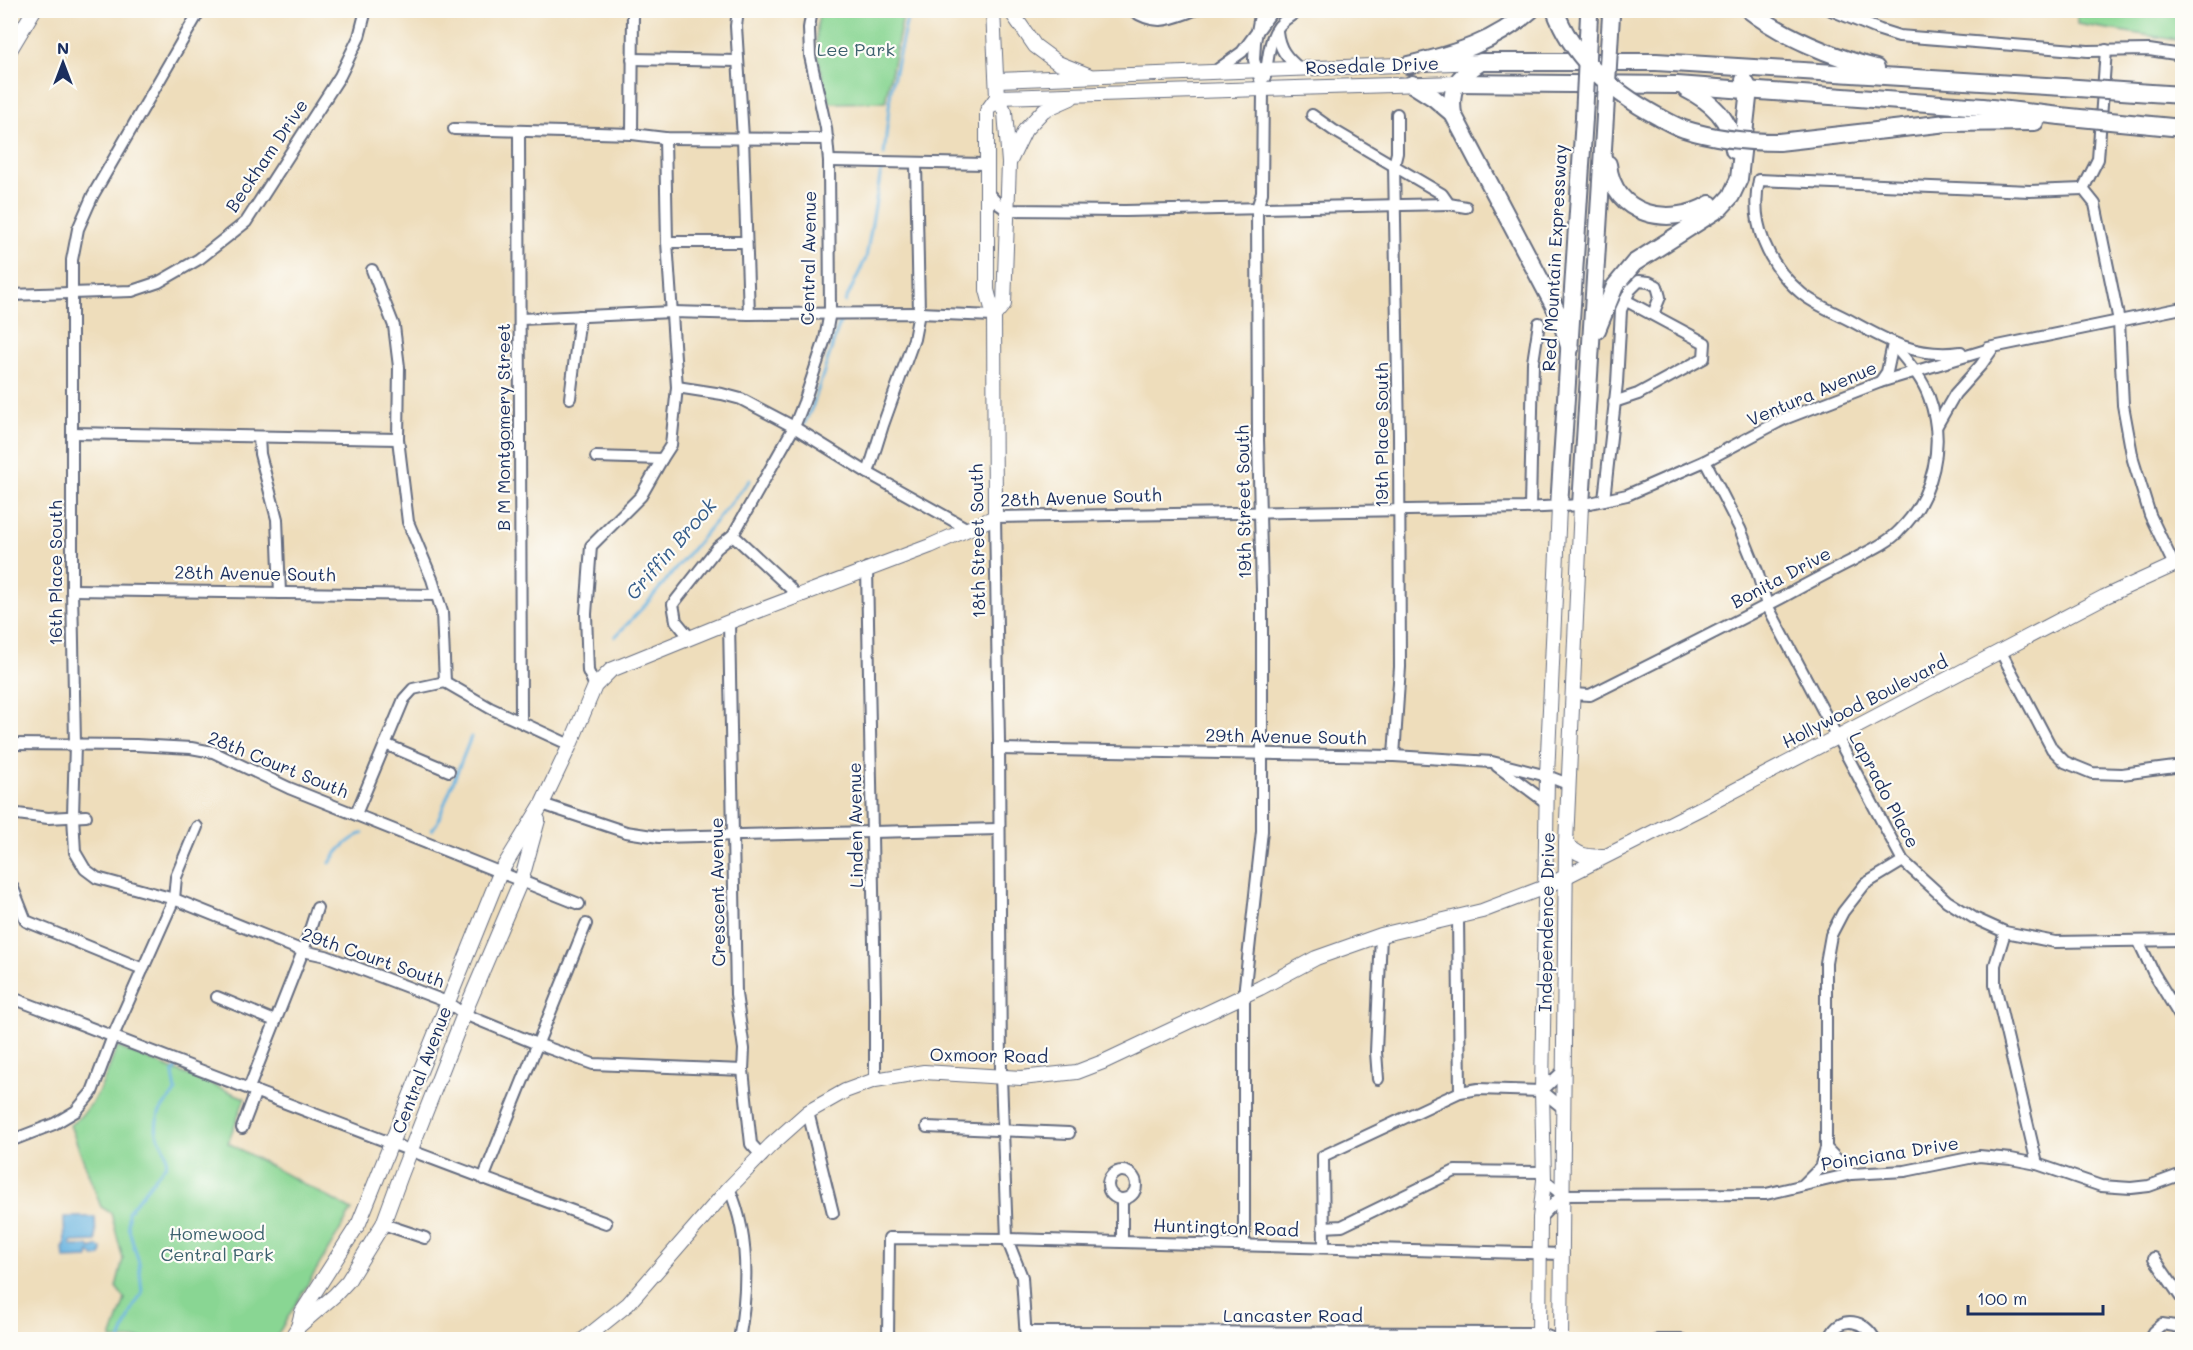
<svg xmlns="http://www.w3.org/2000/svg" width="2193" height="1350" font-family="Mali,sans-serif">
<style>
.green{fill:#89d693;stroke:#528278;stroke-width:1.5}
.water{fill:#66b2df;stroke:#40709e;stroke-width:1.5}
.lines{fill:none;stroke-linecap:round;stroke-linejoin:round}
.stream{stroke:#66b2df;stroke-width:3}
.minor-casing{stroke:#656c7f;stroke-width:14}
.major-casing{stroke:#656c7f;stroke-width:16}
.highway-casing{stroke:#656c7f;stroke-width:20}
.minor{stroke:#fff;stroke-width:10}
.major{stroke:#fff;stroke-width:14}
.highway{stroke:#fff;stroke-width:16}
.highway-bridge-casing{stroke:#656c7f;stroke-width:20;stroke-linecap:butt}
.highway-bridge{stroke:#fff;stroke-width:16}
.labels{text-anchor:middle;stroke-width:4.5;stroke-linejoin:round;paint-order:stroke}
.park-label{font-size:18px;fill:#3c616e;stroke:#fdfcf7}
.street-label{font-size:18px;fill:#1b2f5e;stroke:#fdfcf7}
.water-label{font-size:20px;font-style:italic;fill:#355d8b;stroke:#fdfcf7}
</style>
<rect width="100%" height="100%" fill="#fdfcf7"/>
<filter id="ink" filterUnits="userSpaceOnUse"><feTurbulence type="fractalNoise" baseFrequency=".0167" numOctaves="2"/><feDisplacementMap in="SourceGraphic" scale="12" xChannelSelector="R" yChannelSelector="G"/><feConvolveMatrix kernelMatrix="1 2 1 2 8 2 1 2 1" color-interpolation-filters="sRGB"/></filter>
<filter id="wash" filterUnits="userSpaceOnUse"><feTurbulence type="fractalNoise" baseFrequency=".008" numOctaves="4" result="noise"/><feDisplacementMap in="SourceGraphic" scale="24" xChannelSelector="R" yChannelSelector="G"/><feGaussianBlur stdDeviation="1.35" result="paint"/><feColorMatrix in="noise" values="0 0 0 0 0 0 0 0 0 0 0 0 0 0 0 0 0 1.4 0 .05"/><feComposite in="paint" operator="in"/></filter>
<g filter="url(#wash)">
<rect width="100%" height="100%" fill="#edb"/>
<g class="green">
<path d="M820,11H904L885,102L830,103C821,72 811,43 820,11Z"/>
<path d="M2077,11H2182V41L2077,24Z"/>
<path d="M117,1047L245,1098L228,1143L352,1210L275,1339H111L125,1299L116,1287L123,1259L111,1213L101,1207L70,1125C97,1106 106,1076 117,1047Z"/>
</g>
<path class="water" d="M64,1217H95L96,1241L71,1242V1246H89L91,1249L98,1246L102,1249L101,1256L94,1257L89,1252L88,1258L64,1259L63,1247L65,1246Z"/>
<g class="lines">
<g class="stream">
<path d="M884,155L891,89L909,10"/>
<path d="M845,302L866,258L881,171"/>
<path d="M804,424L813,405L841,319"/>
<path d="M615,637L648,602L750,480"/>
<path d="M432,830L437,823L471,737"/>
<path d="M330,863C339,849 348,840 363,833"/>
<path d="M120,1340L134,1306L142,1293L139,1263L128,1226V1212L166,1164C170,1143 149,1140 159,1114C163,1104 171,1099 176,1091L173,1074L177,1066"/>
</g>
</g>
</g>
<g filter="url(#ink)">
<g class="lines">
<g class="minor-casing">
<g id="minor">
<path d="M200,10L93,195L78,229L72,260V590L75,744L73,816L75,852L85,869L97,878L174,899L303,951L326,956L447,1002L464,1014L537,1044L593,1064L743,1070"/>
<path d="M738,10L736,26L743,138L749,314"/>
<path d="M1132,10C1156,27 1170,19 1195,10"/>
<path d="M1831,10L1880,30L1899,36L2088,51L2149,50L2182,55"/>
<path d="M1277,31C1279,49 1286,57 1300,69"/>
<path d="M632,59L738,61"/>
<path d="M1214,72L1242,52L1273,10"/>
<path d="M1265,77C1271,45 1267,26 1301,10"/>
<path d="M1312,115L1333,130L1442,194L1449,204L1466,207"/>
<path d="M454,129L632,134L665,138L828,139"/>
<path d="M519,132L521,721"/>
<path d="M632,134L633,10"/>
<path d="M665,138L667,242L677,387"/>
<path d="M829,161L986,164"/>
<path d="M2083,189L2095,204L2119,321L2123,405L2133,460L2150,515L2174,565"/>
<path d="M2083,189L2098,159L2106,50"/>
<path d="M986,191L997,203L1007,210L1125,211L1449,204"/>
<path d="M667,242H746"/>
<path d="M372,270L394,326L399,367L398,439L408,522L432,579L442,612L445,682"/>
<path d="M10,295L132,291L159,282L199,259L246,222L340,76L359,37L366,10"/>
<path d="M521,319L672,312L749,314L919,313L994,316"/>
<path d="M1988,348L2182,308"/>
<path d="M1961,352C1918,358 1889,342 1853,322C1837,313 1815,305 1801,293C1768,265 1749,223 1759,180L2030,191L2083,189"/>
<path d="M1880,382L1887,372L1893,344"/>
<path d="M570,398L580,316"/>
<path d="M1614,402L1638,394L1704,358L1705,343L1625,300"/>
<path d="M1936,427L1955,394L1981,365L1993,348"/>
<path d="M72,433L398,439"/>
<path d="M259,437L260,454L277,519L280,593"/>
<path d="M596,457L662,459L671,445L677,387L722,394L741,399L794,427L868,473L968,529"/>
<path d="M1705,461L1740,529L1757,571L1767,605L1903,861L1947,901L1974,918L2005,932L2055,942L2182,940"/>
<path d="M868,473L883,425L914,339L919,313L916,163"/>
<path d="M1604,500L1617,383L1621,310L1630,290L1639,281L1649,282L1657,286L1660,297L1653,314"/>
<path d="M1530,508L1533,362L1539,323"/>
<path d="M733,535L789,587L797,597"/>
<path d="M867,568L875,996V1080"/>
<path d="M72,590L437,595"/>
<path d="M729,622L736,994L744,1049L743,1070L751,1144L762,1156"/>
<path d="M690,638L676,621L673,604L717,548L733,535L794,427L804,402L825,339L830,312L829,161L826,128L810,56L809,28L812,10"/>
<path d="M2001,652L2052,749L2065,762L2092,773L2122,774L2182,766"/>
<path d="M445,682L490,708L570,745"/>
<path d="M595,686L588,671L586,614L591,546L641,496L662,459"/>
<path d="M1572,694L1590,695C1654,663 1718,631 1781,598C1805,585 1829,572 1853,560C1868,551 1887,544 1899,531C1934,497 1946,443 1929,397C1922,377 1906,360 1893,344"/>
<path d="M10,744L136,745L191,748L213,752L289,788L579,904"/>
<path d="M385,744L449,771"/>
<path d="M999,749L1394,756L1492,762L1547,776L1568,784"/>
<path d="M1394,756L1400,667L1399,435L1394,165L1397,153V114"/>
<path d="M1497,766L1547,803"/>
<path d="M542,804L626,832L659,837L999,829"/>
<path d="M10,813L48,818L86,816"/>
<path d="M356,814L404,699L413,689L445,682"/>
<path d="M10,888H13L26,921L143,969"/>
<path d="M1458,917L1460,1092"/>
<path d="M2005,932L1995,965V985L2037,1164"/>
<path d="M2139,942L2153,972L2182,1020"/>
<path d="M10,997C209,1073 406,1151 606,1223"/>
<path d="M217,997L275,1021"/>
<path d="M1378,1079L1376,1052L1381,935"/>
<path d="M249,1088L303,951L317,908"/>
<path d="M1542,1091L1563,1071"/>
<path d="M808,1112L833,1213"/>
<path d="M927,1127L1069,1133"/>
<path d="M242,1128L256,1091"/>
<path d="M10,1141L54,1124L76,1111L92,1092L113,1036L174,899L176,877L197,827"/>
<circle cx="1122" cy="1185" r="14"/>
<path d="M1851,1174L1826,1148V963L1831,935L1843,912L1865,884L1903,861"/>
<path d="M483,1179L586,924"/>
<path d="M1544,1180L1562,1195L1766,1194L1851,1174L1905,1171L1979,1156L2011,1159L2037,1164L2101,1186L2131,1188L2149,1186L2182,1174"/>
<path d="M1803,1185L1820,1168L1826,1148"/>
<path d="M729,1188C750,1235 748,1290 739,1340"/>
<path d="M1122,1199V1242"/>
<path d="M1540,1218L1562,1195"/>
<path d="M383,1224L425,1238"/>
<path d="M1323,1227L1342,1226L1455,1171L1544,1172"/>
<path d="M1244,1245V995L1262,831V589L1258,440L1257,208L1262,193L1263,89L1254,60L1255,42L1261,10"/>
<path d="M1324,1247L1323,1156L1460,1092L1478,1089L1542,1091L1563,1108"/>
<path d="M2154,1258L2182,1299"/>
<path d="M1027,1332L1539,1333L1557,1340"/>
<path d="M888,1340L889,1238L1007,1239L1563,1254"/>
<path d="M1026,1340L1022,1277L1007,1239L1001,1076L999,742L995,517L1524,508L1581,505L1627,495L1705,461L1784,419L1880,382L1993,348"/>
<path d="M1658,1340H1681"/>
<path d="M1822,1340L1831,1336C1840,1314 1866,1320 1875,1340"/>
<path d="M2150,1340L2153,1332L2162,1324L2175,1326L2182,1332"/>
</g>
</g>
<g class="major-casing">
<g id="major">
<path d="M1010,10L1035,46L1058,63L1088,75"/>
<path d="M10,50L34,10"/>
<path d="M997,80L1481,62"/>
<path d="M997,97L1456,83"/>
<path d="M1010,161L1025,130L1044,110L1071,98"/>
<path d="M994,316L1004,304L1009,163L1005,112L997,97"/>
<path d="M1566,843C1577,855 1587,858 1603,856"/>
<path d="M298,1327L302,1312L359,1223L500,873L542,804L570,745L595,686L611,670L729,622L930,546L995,517L994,316L987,290V111L997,97L993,10"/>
<path d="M290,1340L298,1327L335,1295L348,1281L383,1224L401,1175L464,1014L522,878L538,820"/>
<path d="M583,1340L628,1304L729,1188L771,1145L808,1112L845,1091L875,1080L924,1072L1021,1078L1077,1072L1103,1062L1260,988L1316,958L1381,935L1482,911L1545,887L1707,805L2104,597L2174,565L2182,563"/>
<path d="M1539,1340L1540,1218L1544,1180L1542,1091L1547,776L1559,507"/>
<path d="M1561,1340L1566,843L1581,505"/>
</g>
</g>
<g class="highway-casing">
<g id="highway">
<path d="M1749,10C1782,36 1835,58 1876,68"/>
<path d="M1408,65C1455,54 1494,43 1531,10"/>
<path d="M1456,83L1677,85L1983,107L2060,116"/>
<path d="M1412,84L1434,98L1453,114"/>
<path d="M1686,89C1712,102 1731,119 1734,150"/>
<path d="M2136,92L2182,95"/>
<path d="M2120,122L2182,128"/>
<path d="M1779,142L1947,123L2035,122"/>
<path d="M1608,164C1613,216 1670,228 1710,204"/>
<path d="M1597,330L1615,286L1634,263L1720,208L1731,196L1739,179L1749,89L1744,80"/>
<path d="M1570,349L1560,317L1453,114C1449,86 1458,77 1481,62H1656L2063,87"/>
<path d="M1581,505L1605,116"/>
<path d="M1559,507L1584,118"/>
</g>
</g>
<use href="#minor" class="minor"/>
<use href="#major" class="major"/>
<use href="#highway" class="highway"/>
<g class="highway-bridge-casing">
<g id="highway-bridge">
<path d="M1555,10C1573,60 1614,93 1659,117C1667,121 1675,126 1684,129C1715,139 1747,142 1779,142"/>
<path d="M2063,87L2136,92"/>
<path d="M1605,116L1611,15"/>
<path d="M2060,116L2120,122"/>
<path d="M1584,118L1589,15"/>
</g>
</g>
<use href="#highway-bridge" class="highway-bridge"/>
</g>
</g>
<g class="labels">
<g class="park-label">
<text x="856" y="56">Lee Park</text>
<text x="217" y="1240">Homewood<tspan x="217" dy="21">Central Park</tspan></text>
</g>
<g class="street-label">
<text transform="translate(1372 66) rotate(-2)" y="6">Rosedale Drive</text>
<text transform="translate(267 156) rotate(-56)" y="6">Beckham Drive</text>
<text transform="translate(809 258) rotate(-89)" y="6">Central Avenue</text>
<text transform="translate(1555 258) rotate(-87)" y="6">Red Mountain Expressway</text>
<text transform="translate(1812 394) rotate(-23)" y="6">Ventura Avenue</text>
<text transform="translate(504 427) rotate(-90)" y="6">B M Montgomery Street</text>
<text transform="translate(1382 435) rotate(-90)" y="6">19th Place South</text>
<text transform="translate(1081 498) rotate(-2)" y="6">28th Avenue South</text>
<text transform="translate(1244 502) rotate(-91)" y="6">19th Street South</text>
<text transform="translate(978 541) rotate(-91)" y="6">18th Street South</text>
<text transform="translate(56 573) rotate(-90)" y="6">16th Place South</text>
<text transform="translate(255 574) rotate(1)" y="6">28th Avenue South</text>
<text transform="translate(1781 578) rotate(-28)" y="6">Bonita Drive</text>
<text transform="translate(1865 702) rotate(-27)" y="6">Hollywood Boulevard</text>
<text transform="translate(1286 737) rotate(1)" y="6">29th Avenue South</text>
<text transform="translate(278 765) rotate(22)" y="6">28th Court South</text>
<text transform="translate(1884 790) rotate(62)" y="6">Laprado Place</text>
<text transform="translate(856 825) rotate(-91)" y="6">Linden Avenue</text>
<text transform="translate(718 892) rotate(-91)" y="6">Crescent Avenue</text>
<text transform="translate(1547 922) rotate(-89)" y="6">Independence Drive</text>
<text transform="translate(373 958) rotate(19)" y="6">29th Court South</text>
<text transform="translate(989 1056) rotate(1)" y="6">Oxmoor Road</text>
<text transform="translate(422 1070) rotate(-69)" y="6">Central Avenue</text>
<text transform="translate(1890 1154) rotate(-9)" y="6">Poinciana Drive</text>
<text transform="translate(1226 1228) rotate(2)" y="6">Huntington Road</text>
<text x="1293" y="1322">Lancaster Road</text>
</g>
<g class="water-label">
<text transform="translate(671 549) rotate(-49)" y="7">Griffin Brook</text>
</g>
</g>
<rect width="2193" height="1350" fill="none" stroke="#fdfcf7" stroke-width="36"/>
<g transform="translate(63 63)" stroke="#fdfcf7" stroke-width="4.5" paint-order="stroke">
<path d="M0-4.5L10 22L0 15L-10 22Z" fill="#1b2f5e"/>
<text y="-9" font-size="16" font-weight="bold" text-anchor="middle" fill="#1b2f5e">N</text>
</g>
<path d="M1968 1305v9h135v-9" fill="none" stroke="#1b2f5e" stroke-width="3"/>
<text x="1977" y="1305" font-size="18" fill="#1b2f5e" stroke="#fdfcf7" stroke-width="4.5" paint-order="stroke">100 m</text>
</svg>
